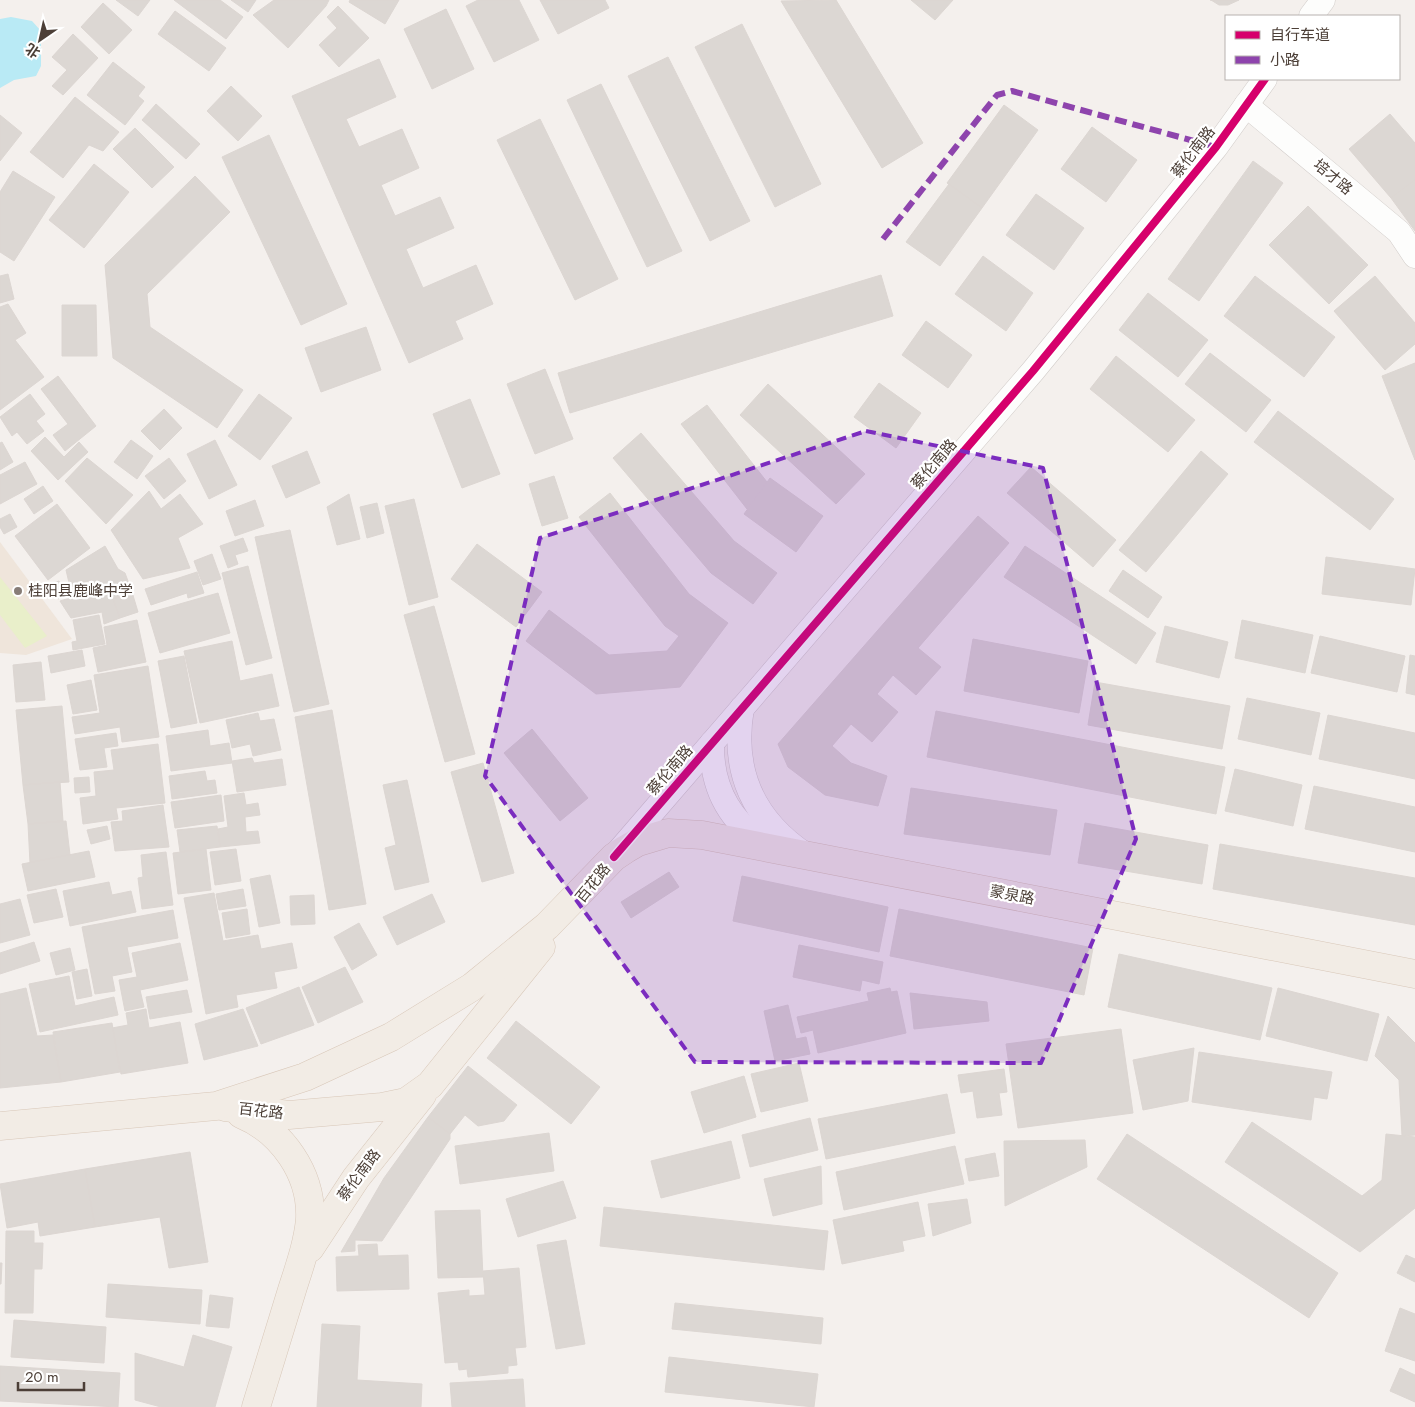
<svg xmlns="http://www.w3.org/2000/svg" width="1415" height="1407" font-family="Jost,'Noto Sans SC',sans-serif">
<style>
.education{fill:#efe5db}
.green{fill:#e9efca}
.water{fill:#b9eaf5}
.building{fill:#dcd7d3;stroke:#dcd6d2}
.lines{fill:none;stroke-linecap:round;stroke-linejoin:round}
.minor-casing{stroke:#d1ccc9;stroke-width:25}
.major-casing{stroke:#d8c7b8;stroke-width:29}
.minor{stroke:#fdfdfc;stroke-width:24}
.major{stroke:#f2ece5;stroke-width:28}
.quiet{stroke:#8e44ad;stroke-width:6;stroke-dasharray:12 6;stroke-linecap:butt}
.cycleway-casing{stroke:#fff;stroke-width:11}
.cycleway{stroke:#d6006c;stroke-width:8}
.marked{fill:#7b2cbf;fill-opacity:0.2;stroke:#7b2cbf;stroke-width:4;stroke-dasharray:10 6;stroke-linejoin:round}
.poi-dot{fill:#877d77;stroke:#fff;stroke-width:2}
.labels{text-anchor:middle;stroke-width:4.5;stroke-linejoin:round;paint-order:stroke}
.street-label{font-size:15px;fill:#4c3f37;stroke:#fff}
.poi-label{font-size:15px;fill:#4c3f37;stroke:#fff;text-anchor:start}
</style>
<rect width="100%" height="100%" fill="#f4f0ed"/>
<path class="education" d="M0,542L72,639L26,655L0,653Z"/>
<path class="green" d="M0,577L47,636L25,648L0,615Z"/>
<path class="water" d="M11,17L32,21L41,31V66L36,76L14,80L0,88V19Z"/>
<g class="building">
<path d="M116,0H150L138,16Z"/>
<path d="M174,0H220L243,17L226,39Z"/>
<path d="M231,0H256L248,12Z"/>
<path d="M274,0H329L326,6L288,48L253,15Z"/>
<path d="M350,0H399L385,24L349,2Z"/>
<path d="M478,0H519L539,40L494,62L466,6Z"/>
<path d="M540,0H605L609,8L558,34Z"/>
<path d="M836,0L923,143L882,168L781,1Z"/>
<path d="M911,0H953L935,20Z"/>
<path d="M1211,0H1210H1239L1228,5H1219Z"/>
<path d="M103,3L132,30L109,54L81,27Z"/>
<path d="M338,6L369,38L339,67L319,45L337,28L327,17Z"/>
<path d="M446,9L474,69L432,89L404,29Z"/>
<path d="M175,11L226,48L209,71L158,34Z"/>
<path d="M742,24L821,184L775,207L695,47Z"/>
<path d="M73,34L98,58L63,95L52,86L67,70L52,57Z"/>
<path d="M668,57L750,221L710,241L628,76Z"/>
<path d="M379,59L396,97L346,119L359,147L402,129L419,168L381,185L395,216L440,197L454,228L406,249L423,288L476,265L493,304L455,321L463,339L409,363L292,96Z"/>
<path d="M113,62L145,87L138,96L144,101L125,125L87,95Z"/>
<path d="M601,84L682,251L647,267L567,100Z"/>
<path d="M231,86L262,116L238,141L207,111Z"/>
<path d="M75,97L119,132L103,151L89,145L63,178L30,152Z"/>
<path d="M156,104L200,144L186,159L142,120Z"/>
<path d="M1004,105L1038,130L982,208L947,183Z"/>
<path d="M1390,114L1415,143V180L1391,198L1349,149Z"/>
<path d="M0,115L22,133L0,161Z"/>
<path d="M540,119L618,279L575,300L497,140Z"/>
<path d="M1092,127L1137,160L1106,202L1061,169Z"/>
<path d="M135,128L174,167L152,188L113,149Z"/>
<path d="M269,135L347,304L301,325L222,157Z"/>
<path d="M1253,161L1283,183L1199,301L1168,279Z"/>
<path d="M94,164L129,192L84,248L49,220Z"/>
<path d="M13,171L55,197L14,261L0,252V192Z"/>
<path d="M195,176L230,212L147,294L150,327L243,390L217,428L113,358L105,265Z"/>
<path d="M1415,180V231L1391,198Z"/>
<path d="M949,184L982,208L940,266L906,242Z"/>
<path d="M1036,194L1084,228L1054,270L1006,235Z"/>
<path d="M1308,206L1368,265L1329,304L1269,245Z"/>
<path d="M983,256L1033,293L1006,331L955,294Z"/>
<path d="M8,274L14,299L0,303V276Z"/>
<path d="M881,275L893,316L570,413L558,373Z"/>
<path d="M1255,276L1335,337L1304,377L1224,316Z"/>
<path d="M1375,276L1415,323V344L1385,370L1334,311Z"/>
<path d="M1148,293L1208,340L1178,377L1119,330Z"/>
<path d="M8,304L26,333L15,340L44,377L0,410V307Z"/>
<path d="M62,305H96L97,356H62Z"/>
<path d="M926,321L972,355L948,388L902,355Z"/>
<path d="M366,327L381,370L321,392L305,348Z"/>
<path d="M1210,353L1271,400L1246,432L1185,384Z"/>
<path d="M1116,356L1195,420L1168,452L1090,389Z"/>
<path d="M1415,363V460L1382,376Z"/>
<path d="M545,369L573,439L535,454L507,384Z"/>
<path d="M58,376L96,426L65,451L53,435L68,424L41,389Z"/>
<path d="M879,383L921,413L896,448L854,417Z"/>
<path d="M768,384L865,474L836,504L740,415Z"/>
<path d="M30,394L45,414L36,421L44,431L27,444L17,432L12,436L0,417Z"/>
<path d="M259,394L292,418L260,460L228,436Z"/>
<path d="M470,399L500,474L462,488L433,414Z"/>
<path d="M707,405L767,482L747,509L681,424Z"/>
<path d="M164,409L182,428L160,450L141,431Z"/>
<path d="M1278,411L1394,499L1370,530L1254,442Z"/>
<path d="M641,433L734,541L777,573L753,604L711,573L613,458Z"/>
<path d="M45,437L64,457L79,442L88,452L58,480L31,451Z"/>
<path d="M131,440L153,456L137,479L114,462Z"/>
<path d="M215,440L237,485L209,499L187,454Z"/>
<path d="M2,442L13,462L0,470V443Z"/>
<path d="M307,451L320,483L286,498L272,466Z"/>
<path d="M1201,451L1228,474L1146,572L1119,550Z"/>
<path d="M87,458L133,495L106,524L65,481Z"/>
<path d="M169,458L186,481L164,499L145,476Z"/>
<path d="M25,462L37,484L0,504V475Z"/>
<path d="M1031,467L1116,540L1093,567L1007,493Z"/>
<path d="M554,476L568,518L542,526L529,484Z"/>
<path d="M770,478L823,516L796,552L744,514Z"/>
<path d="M43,486L53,501L34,514L24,499Z"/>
<path d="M149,491L161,509L180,494L203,524L178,538L190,568L143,579L111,530Z"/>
<path d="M610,493L689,594L728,623L680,687L596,694L526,641L549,610L609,655L667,651L679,636L665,626L579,517Z"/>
<path d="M349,494L360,539L337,545L327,507Z"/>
<path d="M414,499L438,597L409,605L385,506Z"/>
<path d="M255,500L264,526L235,536L226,511Z"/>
<path d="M377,503L384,533L367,538L360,507Z"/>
<path d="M57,504L90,548L48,580L15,536Z"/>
<path d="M10,514L17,527L4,534L0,527V519Z"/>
<path d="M978,516L1009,543L918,648L941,667L916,695L893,675L877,694L898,712L872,742L851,724L832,746L851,763L887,776L878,806L825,795L788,767L778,744Z"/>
<path d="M290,530L329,704L294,712L255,537Z"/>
<path d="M243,538L248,551L235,555L238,564L228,568L220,546Z"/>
<path d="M477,544L542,592L516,627L451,579Z"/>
<path d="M105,546L118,569L125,573L132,592L113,599L120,618L104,624L102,612L71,618L60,601L93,591L92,580L70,587L66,570Z"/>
<path d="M1025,546L1156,633L1136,664L1004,577Z"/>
<path d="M212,554L221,579L203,585L194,561Z"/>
<path d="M1326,557L1415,569L1411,605L1322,594Z"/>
<path d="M248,566L272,658L246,665L222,573Z"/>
<path d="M1123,570L1162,597L1148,618L1109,591Z"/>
<path d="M197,572L204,593L188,598L187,593L151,605L145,589Z"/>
<path d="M59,581L64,596L58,599L51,584Z"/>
<path d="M132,592L138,612L120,618L113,599Z"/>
<path d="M218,593L230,633L160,653L148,613Z"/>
<path d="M434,606L475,754L445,762L404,615Z"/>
<path d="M99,615L105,644L73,650L72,642L77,641L73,620Z"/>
<path d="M137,620L146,662L98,672L93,648L107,645L104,627Z"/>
<path d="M1242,620L1313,635L1305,673L1235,658Z"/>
<path d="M1165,626L1228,642L1219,678L1156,662Z"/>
<path d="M1320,636L1405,656L1397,692L1311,673Z"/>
<path d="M973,639L1088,661L1079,713L964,691Z"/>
<path d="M232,641L240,681L272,674L279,706L200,723L184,651Z"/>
<path d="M82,650L85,666L51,673L48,656Z"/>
<path d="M1410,655L1415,656V695L1406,693Z"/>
<path d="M184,656L197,723L171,728L158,661Z"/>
<path d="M41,662L45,700L16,702L13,665Z"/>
<path d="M148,666L159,737L122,742L120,727L75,734L72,717L100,713L94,675Z"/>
<path d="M91,680L97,710L73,714L67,685Z"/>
<path d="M1095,682L1230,706L1222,749L1088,725Z"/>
<path d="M1247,698L1320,713L1311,755L1238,739Z"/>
<path d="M62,706L69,782L23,785L16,710Z"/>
<path d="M332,710L366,904L329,910L295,717Z"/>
<path d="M936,711L1225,767L1216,814L927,757Z"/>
<path d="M258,713L260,721L274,719L281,750L253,756L250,744L232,748L226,720Z"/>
<path d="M1328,715L1415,733V779L1319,759Z"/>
<path d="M532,729L588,798L560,821L504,753Z"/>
<path d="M208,730L210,746L229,743L232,763L171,771L166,736Z"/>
<path d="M116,733L118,746L104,748L107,767L80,770L75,739Z"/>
<path d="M158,744L165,803L116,808L118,819L83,824L80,798L96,796L94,772L114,770L111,750Z"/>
<path d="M252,758L254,763L282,759L286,785L237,792L232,761Z"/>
<path d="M483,763L514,873L482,882L451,772Z"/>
<path d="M1235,769L1302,785L1293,826L1225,811Z"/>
<path d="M205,771L207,781L215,780L217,793L172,799L169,776Z"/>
<path d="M89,777L90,792L75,793L74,778Z"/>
<path d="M407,780L429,882L395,890L385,848L396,845L383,785Z"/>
<path d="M60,782L63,821L28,824L23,785Z"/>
<path d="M1314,786L1415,807V852L1305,829Z"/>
<path d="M911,788L1057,810L1050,855L904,834Z"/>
<path d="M244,793L246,805L258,803L260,815L245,817L246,832L258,831L260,843L220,847L218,829L228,827L224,796Z"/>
<path d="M221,795L224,821L175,828L171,802Z"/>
<path d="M163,805L169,847L115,851L111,822L123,821L122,811Z"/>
<path d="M66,821L70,855L30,863L28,824Z"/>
<path d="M1085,823L1208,845L1202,884L1078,863Z"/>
<path d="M107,826L110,839L91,844L87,830Z"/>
<path d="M217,826L220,847L180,852L177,830Z"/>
<path d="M1220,844L1415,878V925L1213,889Z"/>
<path d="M206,849L211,890L178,894L173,853Z"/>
<path d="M236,849L241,881L215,885L210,852Z"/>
<path d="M89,851L95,877L28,891L22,864Z"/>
<path d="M166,852L173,905L142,909L138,878L143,877L141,855Z"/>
<path d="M669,872L679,887L631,918L621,902Z"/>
<path d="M270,875L280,923L259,927L250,879Z"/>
<path d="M742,876L888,907L879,952L733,921Z"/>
<path d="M109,882L112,895L131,891L136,912L70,926L63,891Z"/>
<path d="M56,889L63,917L34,923L27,895Z"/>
<path d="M243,889L246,906L219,910L216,894Z"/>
<path d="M214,893L223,941L258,935L261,949L292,943L297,968L274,972L277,988L236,995L238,1007L206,1014L184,898Z"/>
<path d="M432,894L445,922L397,945L383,917Z"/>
<path d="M314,895L315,924L291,925L290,896Z"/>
<path d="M20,899L30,935L0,943V904Z"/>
<path d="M247,909L250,934L226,938L222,913Z"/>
<path d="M899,909L1093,948L1084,995L890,956Z"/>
<path d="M173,910L178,938L127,947L132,972L112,976L115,991L95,994L82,927Z"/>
<path d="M359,923L377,955L352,970L334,937Z"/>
<path d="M34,942L40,961L0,974V953Z"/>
<path d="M180,943L188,980L140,990L144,1007L125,1011L119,980L137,977L132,953Z"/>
<path d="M799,945L883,962L879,984L862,980L860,991L793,977Z"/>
<path d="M70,948L75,970L56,975L50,953Z"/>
<path d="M1119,954L1272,988L1260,1040L1108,1007Z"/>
<path d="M345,967L363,1002L318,1023L302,987Z"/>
<path d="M87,969L92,996L77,999L72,972Z"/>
<path d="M69,976L75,1006L114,997L118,1015L40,1032L29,984Z"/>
<path d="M299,987L314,1025L261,1044L246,1008Z"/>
<path d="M26,988L37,1036L53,1035L61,1082L0,1088V994Z"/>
<path d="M890,988L891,992L897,991L906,1033L818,1053L813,1030L801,1033L797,1017L869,1001L867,993Z"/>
<path d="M1278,988L1379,1014L1367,1061L1266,1036Z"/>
<path d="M187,990L192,1012L150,1019L146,997Z"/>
<path d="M910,993L987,1002L989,1021L914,1029Z"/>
<path d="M788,1005L796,1039L806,1037L810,1054L775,1061L764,1011Z"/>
<path d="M146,1009L149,1028L180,1022L188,1063L121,1074L112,1028L128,1025L126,1013Z"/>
<path d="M243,1009L258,1046L204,1060L195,1024Z"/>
<path d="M1388,1016L1415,1043V1135L1402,1136L1399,1080L1375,1056Z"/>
<path d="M516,1021L600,1087L571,1124L487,1058Z"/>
<path d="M112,1023L120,1072L61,1082L53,1032Z"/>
<path d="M1121,1029L1133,1113L1018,1128L1006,1044Z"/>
<path d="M1194,1048L1188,1101L1143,1110L1133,1060Z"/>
<path d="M1199,1052L1332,1072L1327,1099L1314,1097L1311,1120L1192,1102Z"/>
<path d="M799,1063L808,1101L761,1112L751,1074Z"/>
<path d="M468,1066L517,1105L504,1121L478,1126L465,1115L450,1134L428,1117Z"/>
<path d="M1004,1069L1007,1092L999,1093L1002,1115L977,1118L973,1091L961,1093L958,1075Z"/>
<path d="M744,1076L756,1117L704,1133L691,1092Z"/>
<path d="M947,1094L955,1133L826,1159L818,1119Z"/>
<path d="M428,1117L450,1134V1139L382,1241L355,1240V1251L341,1252L384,1178Z"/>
<path d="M810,1118L818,1150L750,1167L742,1135Z"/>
<path d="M1252,1122L1362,1196L1382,1180L1386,1134L1415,1137V1208L1360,1252L1225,1162Z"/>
<path d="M549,1133L554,1171L460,1184L455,1146Z"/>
<path d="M1127,1134L1338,1273L1309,1318L1097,1179Z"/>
<path d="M1085,1140L1087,1167L1005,1206L1004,1141Z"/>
<path d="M731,1141L740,1178L661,1198L651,1161Z"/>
<path d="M955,1146L964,1184L844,1210L836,1172Z"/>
<path d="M190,1152L208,1262L169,1268L160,1217L95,1227L85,1169Z"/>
<path d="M995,1153L999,1176L969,1181L965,1159Z"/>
<path d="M821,1166L822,1204L773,1216L764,1179Z"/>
<path d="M85,1169L95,1227L40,1236L38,1222L7,1228L0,1184Z"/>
<path d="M563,1181L576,1218L518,1237L506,1199Z"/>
<path d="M967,1199L971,1223L933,1236L928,1204Z"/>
<path d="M918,1202L925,1236L902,1241L904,1251L842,1264L833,1220Z"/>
<path d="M604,1207L828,1231L824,1270L600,1246Z"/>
<path d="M480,1210L483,1277L438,1278L435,1211Z"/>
<path d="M6,1231H34V1243H43L42,1269H34L33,1313H5Z"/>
<path d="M566,1240L585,1344L556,1349L537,1245Z"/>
<path d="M377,1244L378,1256L408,1255L409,1289L337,1291L336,1257L359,1256L358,1245Z"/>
<path d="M1406,1255L1415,1259V1282L1397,1273Z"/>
<path d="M0,1263H2L1,1284H0Z"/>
<path d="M519,1268L526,1347L515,1348L517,1365L508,1366V1373L468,1377L467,1369L459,1370L458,1362L445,1363L438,1293L469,1290V1296L485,1295L483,1271Z"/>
<path d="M108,1284L202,1290L200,1324L106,1317Z"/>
<path d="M210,1295L233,1298L229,1328L206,1326Z"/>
<path d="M675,1303L823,1318L821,1344L672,1329Z"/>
<path d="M1400,1308L1415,1314V1361L1385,1351Z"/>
<path d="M14,1320L106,1327L104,1363L11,1357Z"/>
<path d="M322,1324L360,1326L357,1380L422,1384L421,1407H317Z"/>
<path d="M193,1335L232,1347L215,1407H161L135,1400V1353L184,1367Z"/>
<path d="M669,1357L818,1374L814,1407L665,1392Z"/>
<path d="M0,1366L120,1373L118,1407L0,1401Z"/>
<path d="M1400,1368L1415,1375V1402L1390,1391Z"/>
<path d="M523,1379L525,1407H452L450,1383Z"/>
</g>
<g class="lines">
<g class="minor-casing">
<g id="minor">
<path d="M1311,16L1323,0"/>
<path d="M1246,105L1399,232L1415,256"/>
<path d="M742,708C731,771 753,820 806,855"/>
<path d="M712,743C711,790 732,825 772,848"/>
<path d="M618,852L1033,371L1216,147L1265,79"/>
</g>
</g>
<g class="major-casing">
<g id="major">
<path d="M225,1107L289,1115L382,1107L406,1102L430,1085L541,947"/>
<path d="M241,1114C282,1131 312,1174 310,1219C308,1243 299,1268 292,1290C280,1329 268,1368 256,1407"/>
<path d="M0,1126L216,1106L305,1077L391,1037L472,987L547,926L614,857L626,849L638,842L668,833L702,835L1415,974"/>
<path d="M310,1248L356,1178L422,1095"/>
</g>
</g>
<use href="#minor" class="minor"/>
<use href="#major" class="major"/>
<path class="quiet" d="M883,239L997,95L1012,91L1216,147"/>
<g class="cycleway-casing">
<path id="cycleway" d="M614,857L1033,371L1216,147L1265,79"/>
</g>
<use href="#cycleway" class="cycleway"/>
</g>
<path class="marked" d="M866,431L1043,468L1136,839L1041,1063L695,1062L485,776L540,538Z"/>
<circle class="poi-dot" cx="18" cy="591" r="5"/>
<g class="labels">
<g class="street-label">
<text transform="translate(1193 152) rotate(-52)" y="5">蔡伦南路</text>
<text transform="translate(1333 177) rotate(40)" y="5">培才路</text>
<text transform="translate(934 464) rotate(-49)" y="5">蔡伦南路</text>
<text transform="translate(670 770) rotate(-49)" y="5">蔡伦南路</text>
<text transform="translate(593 883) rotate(-51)" y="5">百花路</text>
<text transform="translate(1012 895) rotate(11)" y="5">蒙泉路</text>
<text transform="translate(261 1111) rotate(6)" y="5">百花路</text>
<text transform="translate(359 1175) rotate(-53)" y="5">蔡伦南路</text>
</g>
<g class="poi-label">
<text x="28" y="596">桂阳县鹿峰中学</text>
</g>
</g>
<rect x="1225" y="15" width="175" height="65" fill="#ffffff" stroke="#b7b2af"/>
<rect x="1235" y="31" width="25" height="8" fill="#d6006c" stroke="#b7b2af"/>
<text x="1270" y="40" font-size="15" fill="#4c3f37">自行车道</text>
<rect x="1235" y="56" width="25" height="8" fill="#8e44ad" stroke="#b7b2af"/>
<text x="1270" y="65" font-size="15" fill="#4c3f37">小路</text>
<g transform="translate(40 40) rotate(214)" stroke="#ffffff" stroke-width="4" paint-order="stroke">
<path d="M0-4L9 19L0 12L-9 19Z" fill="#4c3f37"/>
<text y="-8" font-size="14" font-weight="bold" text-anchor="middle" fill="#4c3f37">北</text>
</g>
<path d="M18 1382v8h66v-8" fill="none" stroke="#4c3f37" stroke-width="2.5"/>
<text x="25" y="1382" font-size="15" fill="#4c3f37" stroke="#ffffff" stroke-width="4" paint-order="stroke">20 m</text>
</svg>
